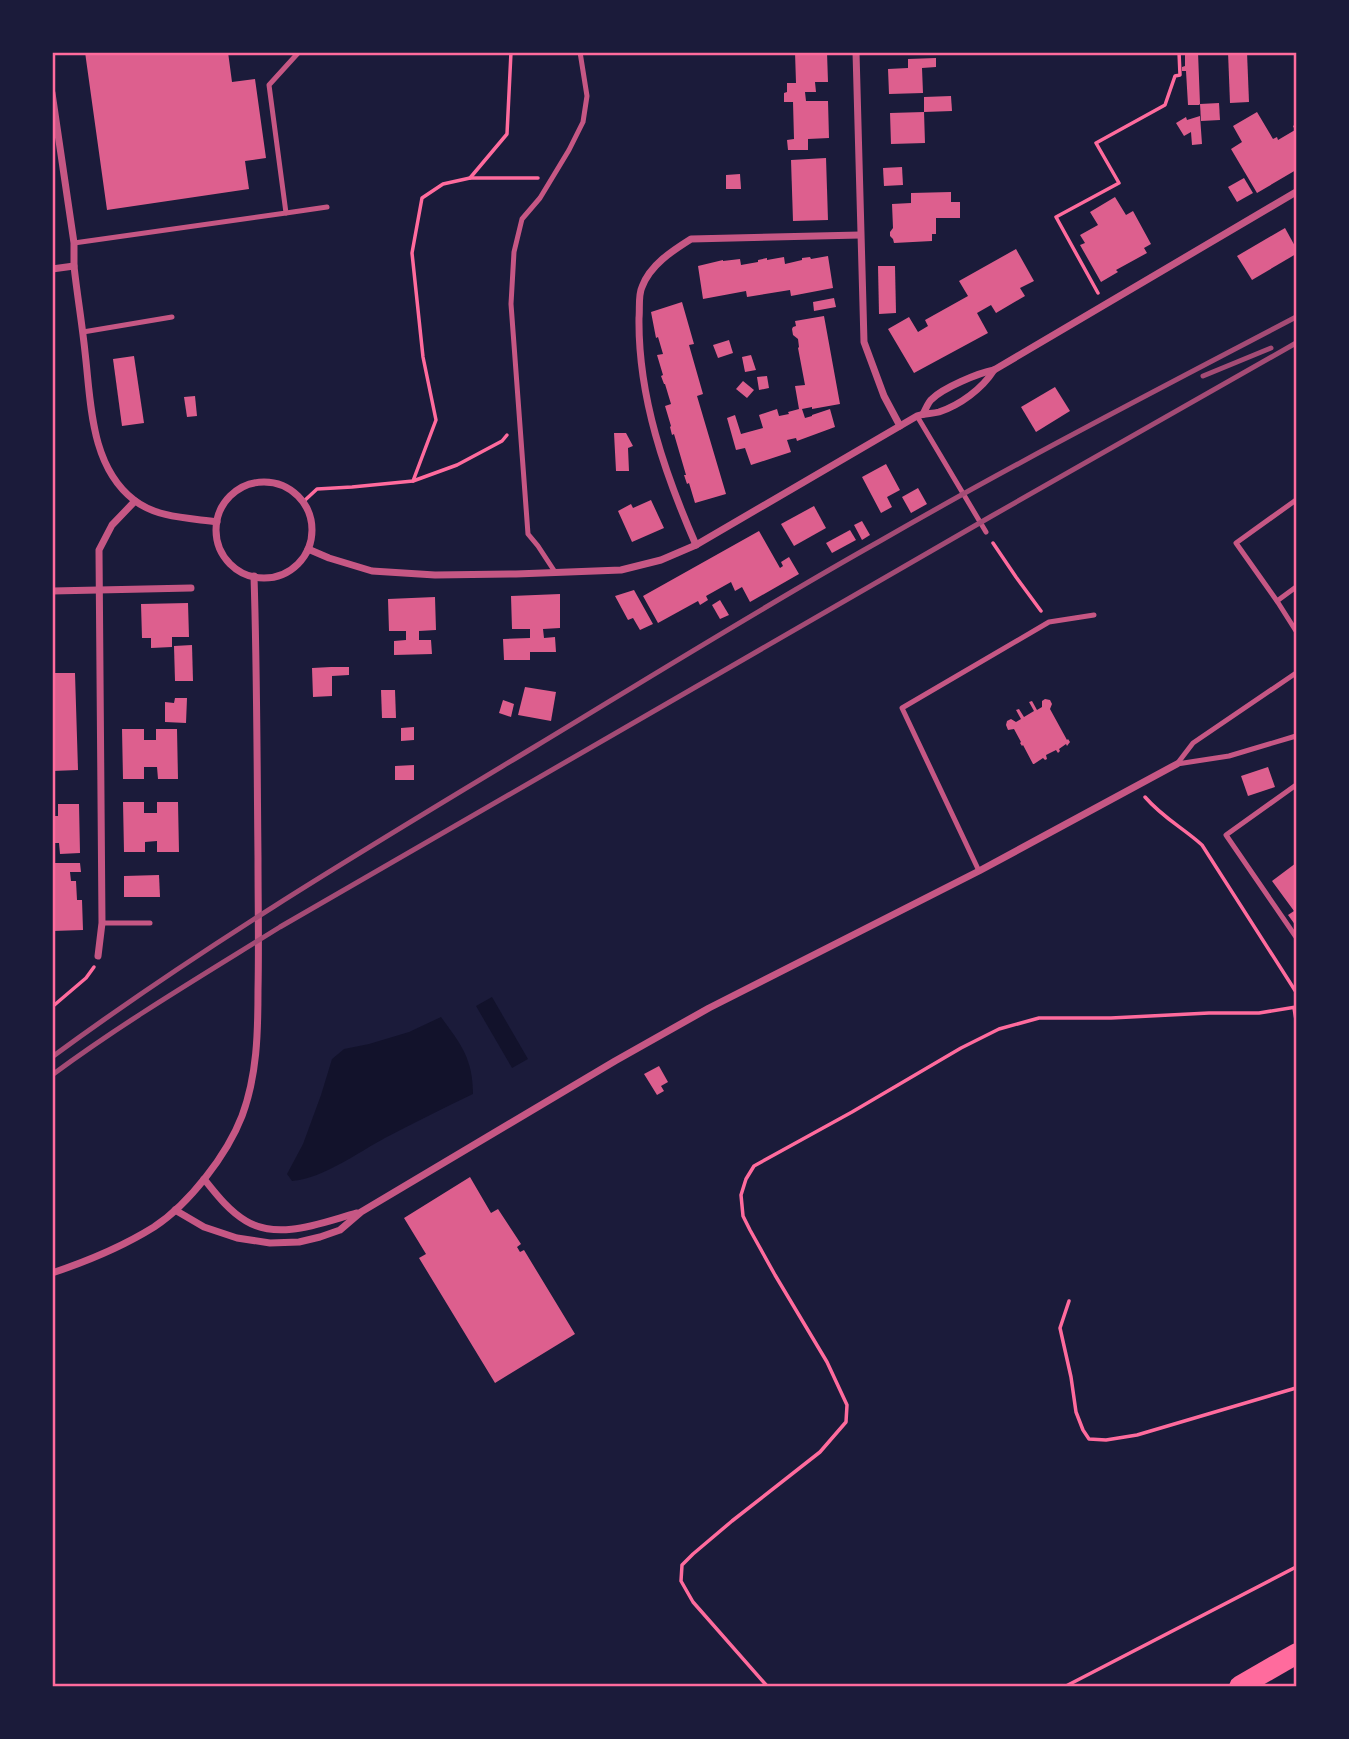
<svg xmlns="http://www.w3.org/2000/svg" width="1349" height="1739" font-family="Helvetica,sans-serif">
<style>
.water{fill:#12122b}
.building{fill:#dd5f8e}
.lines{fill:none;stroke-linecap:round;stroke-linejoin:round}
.path{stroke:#ff6b9d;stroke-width:3.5}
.service{stroke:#c65784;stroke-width:5}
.minor{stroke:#c65784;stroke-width:7}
.motorway{stroke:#ff6b9d;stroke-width:21}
.rail{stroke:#a44b75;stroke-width:5}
.neatline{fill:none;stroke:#ff6b9d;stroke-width:2.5}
</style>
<rect width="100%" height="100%" fill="#1b1b3a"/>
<g class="water">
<path d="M492,997L528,1059L512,1068L476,1006Z"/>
<path d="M441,1017C461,1044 473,1059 473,1094C443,1108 414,1123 385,1138C357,1153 324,1178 292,1181L287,1174L303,1144L321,1095L332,1059L344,1049L369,1044L409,1032Z"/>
</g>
<g class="building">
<path d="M85,52H228L232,82L255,79L266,158L245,161L249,189L107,210Z"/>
<path d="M795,52H827L828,82H815L816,92H805L806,101H828L829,138L808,139V150H788L787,140L794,139L793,102H784V93L787,92V83H796Z"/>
<path d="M1185,52H1198L1200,104L1199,105H1188L1186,71H1182V67L1185,66Z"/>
<path d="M1228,52H1247L1249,102L1230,103Z"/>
<path d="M936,58V67L922,68L923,93L889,94L888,69L908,68V59Z"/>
<path d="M951,96L952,111L924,112V97Z"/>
<path d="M1219,103L1220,120L1201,121L1200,104Z"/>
<path d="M924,112L925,143L891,144L890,113Z"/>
<path d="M1257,112L1273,139L1277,137L1278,140L1295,130L1293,126L1296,124V170L1257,193L1231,149L1242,142L1233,126Z"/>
<path d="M1200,116L1202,144L1192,145L1191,132L1184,136L1176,123L1186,117L1187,120Z"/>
<path d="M826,158L828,220L793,221L791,160Z"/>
<path d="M902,167L903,185L884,186L883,168Z"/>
<path d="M740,174L741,189H726V175Z"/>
<path d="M1244,178L1253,193L1237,202L1228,187Z"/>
<path d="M951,192V202H960V218H936V234H932V241L894,243L893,239L890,236V232L893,228L892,204L911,203V193Z"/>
<path d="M1115,197L1126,215L1133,211L1151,244L1144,248L1147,253L1116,270L1118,272L1101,282L1080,245L1085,243L1080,235L1098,225L1090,212Z"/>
<path d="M1285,228L1296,248V254L1252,280L1237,256Z"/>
<path d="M1016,249L1034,281L1020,288L1025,296L996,313L991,305L977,313L988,333L914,373L888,329L909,317L918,332L928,326L925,320L968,296L959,281Z"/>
<path d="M828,256L833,288L791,296L790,290L747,297L746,291L703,299L698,266L723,260V261L740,259L741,265L758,262V260L767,258V260L784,257L785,264L802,260V258L810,257L811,259Z"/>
<path d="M878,266H895L896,313L879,314Z"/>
<path d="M834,298L836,307L814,311L813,302Z"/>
<path d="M682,302L694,344L689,345L703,394L697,396L726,494L695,503L689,483L687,484L684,475H686L674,434L672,435L670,427L671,426L665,406L671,404L665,384H664L661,376L663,375L657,355L663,354L658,337L656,338L651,312Z"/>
<path d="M824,316L840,404L812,409V407L802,409L805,418L812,416V415L830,409L835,427L797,441L796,438L787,440L791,452L751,465L745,448L736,450L727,418L735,415L741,434L763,428L759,415L777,409L779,416L789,414L788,412L799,409L795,386L805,385L798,348L799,347L798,339L793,335L792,329L793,327L796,326L795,321Z"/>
<path d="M729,340L733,353L718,358L713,345Z"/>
<path d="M751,355L756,370L745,372L742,357Z"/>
<path d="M134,356L144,423L122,426L113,359Z"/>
<path d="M767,376L769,388L759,390L757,377Z"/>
<path d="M743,381L754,390L747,398L736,389Z"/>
<path d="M1055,387L1070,411L1036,432L1021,407Z"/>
<path d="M195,396L197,416L187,417L184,397Z"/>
<path d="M614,433H626L633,446L628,448L629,471H616Z"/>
<path d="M886,464L900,490L887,497L892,507L881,513L862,477Z"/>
<path d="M918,488L927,504L911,513L902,497Z"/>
<path d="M651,500L664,528L632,542L618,511L631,504L633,508Z"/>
<path d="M814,506L826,528L794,546L781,524Z"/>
<path d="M862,521L870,535L862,540L854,525Z"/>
<path d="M850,530L856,540L832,553L826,543Z"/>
<path d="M759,531L780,568L783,566L781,562L789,557L799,574L750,602L742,587L735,591L731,582L706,596L708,600L700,605L698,601L658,623L643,596Z"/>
<path d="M634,590L653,624L640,630L633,618L628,620L615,596Z"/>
<path d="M560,594V628L543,629L544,638L555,637L556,652H530V660H504L503,639L530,638V629H512L511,596Z"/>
<path d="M435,597L436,630L419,631V640H431L432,654L394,655V641L406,640V631H389L388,599Z"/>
<path d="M720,600L729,615L720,619L712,605Z"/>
<path d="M188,603L189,637H172V647L151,648V638H142L141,604Z"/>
<path d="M192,645L193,681H175L174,646Z"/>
<path d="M331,667H349V675L332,676V696L313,697L312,668Z"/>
<path d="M52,673H75L78,770L52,771Z"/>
<path d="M525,687L556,692L551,721L518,715Z"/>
<path d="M381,690H395L396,718H382Z"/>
<path d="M175,698H187L186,723L165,722V702L174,703Z"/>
<path d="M1045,699L1050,700L1052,704L1050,709L1067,740L1068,739L1070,742L1067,746L1066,744L1059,749L1060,751L1058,753L1056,750L1046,755L1047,759L1045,760L1043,758L1034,764H1033L1023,745L1022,746L1020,743L1021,742L1014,729L1008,730L1006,725L1007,721L1011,719L1016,722L1021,719L1016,710L1019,709L1024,717L1034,711L1029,702L1032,701L1037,710L1042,707V701Z"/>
<path d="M503,700L514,704L511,717L499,713Z"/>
<path d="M414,727V740L401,741V728Z"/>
<path d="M122,729H144V740H156V729H177L178,779H158L157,767H144V779H123Z"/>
<path d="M414,765V780H395V766Z"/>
<path d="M1268,767L1275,787L1248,796L1241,776Z"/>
<path d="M123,802H144V813H157V802H178L179,852H157V841L145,842V852H124Z"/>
<path d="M58,804H79L80,853L60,854L59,843H52V816H58Z"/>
<path d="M54,863H80L81,872H70L71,881H76L77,900H82L83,930L52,931Z"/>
<path d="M1296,863V926L1288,915L1294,911L1272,881Z"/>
<path d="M159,875L160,897H124V876Z"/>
<path d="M659,1066L668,1082L661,1086L664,1091L657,1095L644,1074Z"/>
<path d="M470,1177L491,1213L498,1209L521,1244L517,1247L520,1252L524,1250L575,1334L495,1383L419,1258L426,1254L404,1218Z"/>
</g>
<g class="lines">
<g class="path">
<path d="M470,178L507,134L511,52"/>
<path d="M1098,293L1056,217L1119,183L1096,143L1165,105L1175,76L1180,75L1179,52"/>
<path d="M413,481L436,420L423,357L412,253L422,198L443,184L470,178H538"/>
<path d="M303,502L317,489L352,487L413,481L457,465L502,441L507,435"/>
<path d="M993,543L1016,577L1041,611"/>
<path d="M1145,797C1163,818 1182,827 1202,845L1296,992"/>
<path d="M52,1007L86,978L94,967"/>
<path d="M1294,1008L1296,1020"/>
<path d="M1069,1301L1060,1328L1071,1377L1076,1412L1083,1430L1089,1439L1106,1440L1137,1435L1296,1388"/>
<path d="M767,1686L693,1602L681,1581L682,1565L693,1554L732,1521L820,1452L846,1422L847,1405L827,1362L775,1275L750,1230L743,1216L741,1195L746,1179L754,1166L852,1112L961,1048L999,1029L1039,1018H1111L1209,1013H1259L1296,1007"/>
<path d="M1066,1686L1296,1567"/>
</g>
<g class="service">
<path d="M286,213L327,207"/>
<path d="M74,243L286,213L269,85L299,52"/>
<path d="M83,332L172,317"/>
<path d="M917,416L986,532"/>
<path d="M555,572L538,546L528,534L511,304L514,252L522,219L540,198L569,150L583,122L587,96L580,52"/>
<path d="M1296,587L1277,601L1296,631"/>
<path d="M1277,601L1236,543L1296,500"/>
<path d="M1177,764L1193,743L1296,673"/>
<path d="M1177,764L1229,756L1296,736"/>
<path d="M1296,785L1226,835L1296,937"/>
<path d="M979,871L902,708L1049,622L1094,615"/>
<path d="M102,923H150"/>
</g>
<g class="minor">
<path d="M856,52L864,342L884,396L900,426"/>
<path d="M52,93L74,243V266C77,294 82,323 85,352C91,402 90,466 134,500C157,518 189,518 217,522"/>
<path d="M52,269L74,266"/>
<path d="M923,414C926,409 928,402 932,399C943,388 978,373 994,370L1296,192"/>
<circle cx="264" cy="530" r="48"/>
<path d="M696,545C665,474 638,397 639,318C640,309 638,295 642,287C650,265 672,251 691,239L860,235"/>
<path d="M308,549L329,558L372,571L435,575L516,574L621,570L661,560L696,545L917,416C924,413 932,414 939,412C960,405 982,389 994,370"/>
<path d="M52,591L191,588"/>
<path d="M98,956L102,923L99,550L112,525L135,501"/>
<path d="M204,1179C216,1194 229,1211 246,1221C279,1241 323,1222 357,1213"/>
<path d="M175,1210L204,1227L237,1238L270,1243L299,1242L320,1237L340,1230L361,1212L615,1061L709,1008L979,871L1177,764"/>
<path d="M52,1273C88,1261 122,1247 154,1227C189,1204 227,1155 242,1116C257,1076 258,1033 258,990C259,946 258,902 258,858C257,764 257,670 254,576"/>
</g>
<path class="motorway" d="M1240,1686L1296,1654"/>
<g class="rail">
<path d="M1203,376L1271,348"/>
<path d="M52,1057C207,943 372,845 536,746C650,677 764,606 880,541C1017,462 1157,390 1296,317"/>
<path d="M52,1075C125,1021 203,975 280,927L990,517L1296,343"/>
</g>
</g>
<rect width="1349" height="1739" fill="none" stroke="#1b1b3a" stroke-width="108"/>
<rect x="54" y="54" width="1241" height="1631" class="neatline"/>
</svg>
